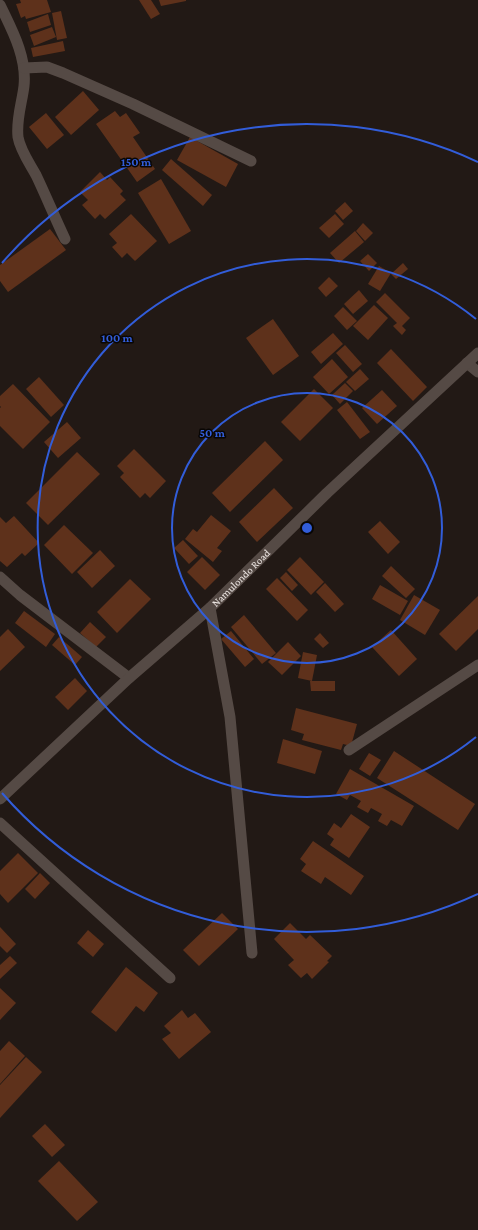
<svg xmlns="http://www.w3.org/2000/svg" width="478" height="1230" font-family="'Crimson Pro',serif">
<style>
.building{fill:#5e311b}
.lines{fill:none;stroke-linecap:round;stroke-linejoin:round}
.minor{stroke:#554a45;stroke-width:11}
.ring{fill:none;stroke:#325dd9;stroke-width:2}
.labels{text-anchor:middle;stroke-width:3;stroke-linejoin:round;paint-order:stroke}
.street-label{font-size:11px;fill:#ece5e2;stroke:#090604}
.centre{fill:#325dd9;stroke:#090604;stroke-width:2}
.ring-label{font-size:12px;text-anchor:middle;font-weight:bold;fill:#325dd9;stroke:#090604;stroke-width:3;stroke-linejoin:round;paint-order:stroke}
</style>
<rect width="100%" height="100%" fill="#221915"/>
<g class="building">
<path d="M20,0H47L51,12L26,19L25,16L21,18L16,4L21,3Z"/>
<path d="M139,0H151L160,14L151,19Z"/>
<path d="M159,0H186V1L161,6Z"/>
<path d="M61,11L67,38L57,40L52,13Z"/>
<path d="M48,14L51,25L30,32L27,22Z"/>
<path d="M52,27L56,37L34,46L30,35Z"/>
<path d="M63,41L65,51L33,57L31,48Z"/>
<path d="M83,91L99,110L71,135L55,117Z"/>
<path d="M115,111L120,117L126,113L140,133L133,137L155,169L137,182L96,124Z"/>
<path d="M46,113L64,135L47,149L29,127Z"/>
<path d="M190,137L238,164L226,187L177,160Z"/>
<path d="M171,159L212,195L203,206L162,170Z"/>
<path d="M100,172L107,180L110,177L123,191L120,194L126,200L105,219L100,214L95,219L82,205L88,200L80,192Z"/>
<path d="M161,179L191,231L169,244L138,193Z"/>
<path d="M345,202L353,211L343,220L335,211Z"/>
<path d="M131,214L157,241L135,261L127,253L122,258L112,247L117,243L109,234Z"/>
<path d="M335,214L344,224L329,238L319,228Z"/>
<path d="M363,223L373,233L365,241L356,231Z"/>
<path d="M50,229L66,250L8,292L0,281V265Z"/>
<path d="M355,231L364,242L339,263L330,253Z"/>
<path d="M368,254L377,263L369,271L360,261Z"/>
<path d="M403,263L408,269L396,279L391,274Z"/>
<path d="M379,266L391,273L380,291L368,284Z"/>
<path d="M329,277L338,286L326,297L318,288Z"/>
<path d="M359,290L368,301L353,314L344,304Z"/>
<path d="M385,293L410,318L402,326L406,330L402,335L393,326L397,323L376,302Z"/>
<path d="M374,305L388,318L368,340L353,326Z"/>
<path d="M343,307L357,321L347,330L334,316Z"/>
<path d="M273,319L299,356L273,375L246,338Z"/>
<path d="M333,333L343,344L321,364L311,352Z"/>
<path d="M345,345L362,364L353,372L336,353Z"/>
<path d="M391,349L427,387L413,401L377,363Z"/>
<path d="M332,359L348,377L329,394L313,377Z"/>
<path d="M360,369L369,379L355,391L346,382Z"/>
<path d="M39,377L64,405L51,417L26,389Z"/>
<path d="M345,383L353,391L340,404L332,395Z"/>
<path d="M13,384L50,422L23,449L0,426V408L1,407L0,406V396Z"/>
<path d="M314,389L333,408L300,441L281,422Z"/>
<path d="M382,390L397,406L377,424L362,408Z"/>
<path d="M347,402L370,432L360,439L337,410Z"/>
<path d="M67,422L81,438L58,458L44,442Z"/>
<path d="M265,441L283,460L230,512L212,493Z"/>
<path d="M134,449L166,481L150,498L145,493L140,498L120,477L124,473L117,466Z"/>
<path d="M77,452L100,474L48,525L26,503Z"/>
<path d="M274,488L293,508L257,542L239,522Z"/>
<path d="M211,515L231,531L217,548L222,551L213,562L185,539L193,529L197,532Z"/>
<path d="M14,516L39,543L25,556L22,553L7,567L0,561V517L6,523Z"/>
<path d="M380,521L400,542L388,554L368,532Z"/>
<path d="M64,525L93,553L72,574L44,545Z"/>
<path d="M183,540L198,556L189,564L174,548Z"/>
<path d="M100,550L115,566L92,588L77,572Z"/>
<path d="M202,557L220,575L205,590L187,572Z"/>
<path d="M300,557L324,582L311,595L287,570Z"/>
<path d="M391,566L415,589L406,598L382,576Z"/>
<path d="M286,572L298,585L292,591L280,578Z"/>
<path d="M277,578L308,610L297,621L266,589Z"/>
<path d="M130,579L151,599L117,633L97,612Z"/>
<path d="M325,583L344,604L335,612L316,592Z"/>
<path d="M380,585L408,601L400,615L372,599Z"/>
<path d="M414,595L440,610L425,635L400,620Z"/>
<path d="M478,596V629L456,651L439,634Z"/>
<path d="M24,611L55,634L46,647L15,623Z"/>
<path d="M244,615L276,653L262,664L231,627Z"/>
<path d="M90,622L106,637L96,647L80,633Z"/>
<path d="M8,629L25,647L0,671V637Z"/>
<path d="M391,630L417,659L399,676L372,647Z"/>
<path d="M231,631L254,659L245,667L221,639Z"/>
<path d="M320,633L329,643L323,648L314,639Z"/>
<path d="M59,637L82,657L75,665L52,645Z"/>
<path d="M288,642L301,656L282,675L268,662Z"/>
<path d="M303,652L317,655L312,681L298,678Z"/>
<path d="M75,678L87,691L68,710L55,697Z"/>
<path d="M310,681H335V691H311Z"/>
<path d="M296,708L357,724L351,746L343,744L341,750L302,740L304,734L291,730Z"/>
<path d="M283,739L322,751L315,774L277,763Z"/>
<path d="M394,751L475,804L458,830L377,778Z"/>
<path d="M369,753L381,760L370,776L359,769Z"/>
<path d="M350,769L414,806L402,826L391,820L387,826L378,821L382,814L371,808L368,813L357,807L361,801L350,795L347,800L336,794Z"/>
<path d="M351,814L370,827L349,858L330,845L334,839L327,834L334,823L341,828Z"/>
<path d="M313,841L364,876L351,895L325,877L321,884L301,871L306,864L300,859Z"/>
<path d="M18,853L38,873L8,903L0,894V871Z"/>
<path d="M40,873L50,883L35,899L25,889Z"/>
<path d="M222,913L238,929L199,966L183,950Z"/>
<path d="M290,923L306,939L310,935L332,956L327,961L329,962L312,979L307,973L301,978L288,965L294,960L274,939Z"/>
<path d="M0,927L16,944L7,953L0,946Z"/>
<path d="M88,930L104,944L93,957L77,943Z"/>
<path d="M10,956L17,963L0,979V965Z"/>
<path d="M126,967L158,993L144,1012L136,1006L116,1032L91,1012Z"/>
<path d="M0,988L16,1003L0,1020Z"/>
<path d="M182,1010L188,1018L195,1013L211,1032L179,1059L162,1039L171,1033L164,1026Z"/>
<path d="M9,1041L25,1056L0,1084V1051Z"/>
<path d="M26,1057L42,1072L0,1118V1085Z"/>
<path d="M45,1124L65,1145L52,1157L32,1136Z"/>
<path d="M59,1161L98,1202L77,1221L38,1181Z"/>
</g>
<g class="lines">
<g class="minor">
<path d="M0,5C12,30 27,57 24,86C22,103 16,119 18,137C20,150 30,164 36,175C46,196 55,218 65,239"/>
<path d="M24,68L47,67L63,73L133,104L251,161"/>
<path d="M467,363L478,372"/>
<path d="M0,577L20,595L129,678"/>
<path d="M210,608L230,717L252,953"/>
<path d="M349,750L478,665"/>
<path id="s1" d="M0,799L129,678L210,608L327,493L478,353"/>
<path d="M0,823L170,978"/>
</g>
</g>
<g class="ring">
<circle cx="307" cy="528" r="135"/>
<path d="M476 737A269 269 0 1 1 476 319"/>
<path d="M478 894A404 404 0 0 1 2 793M2 263A404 404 0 0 1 478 162"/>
</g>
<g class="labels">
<g class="street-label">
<text dy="4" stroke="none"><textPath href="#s1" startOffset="327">Namulondo Road</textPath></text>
</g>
</g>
<circle cx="307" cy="528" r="6" class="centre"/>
<g class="ring-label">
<text x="136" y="166">150 m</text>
<text x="117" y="342">100 m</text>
<text x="212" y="437">50 m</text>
</g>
</svg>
